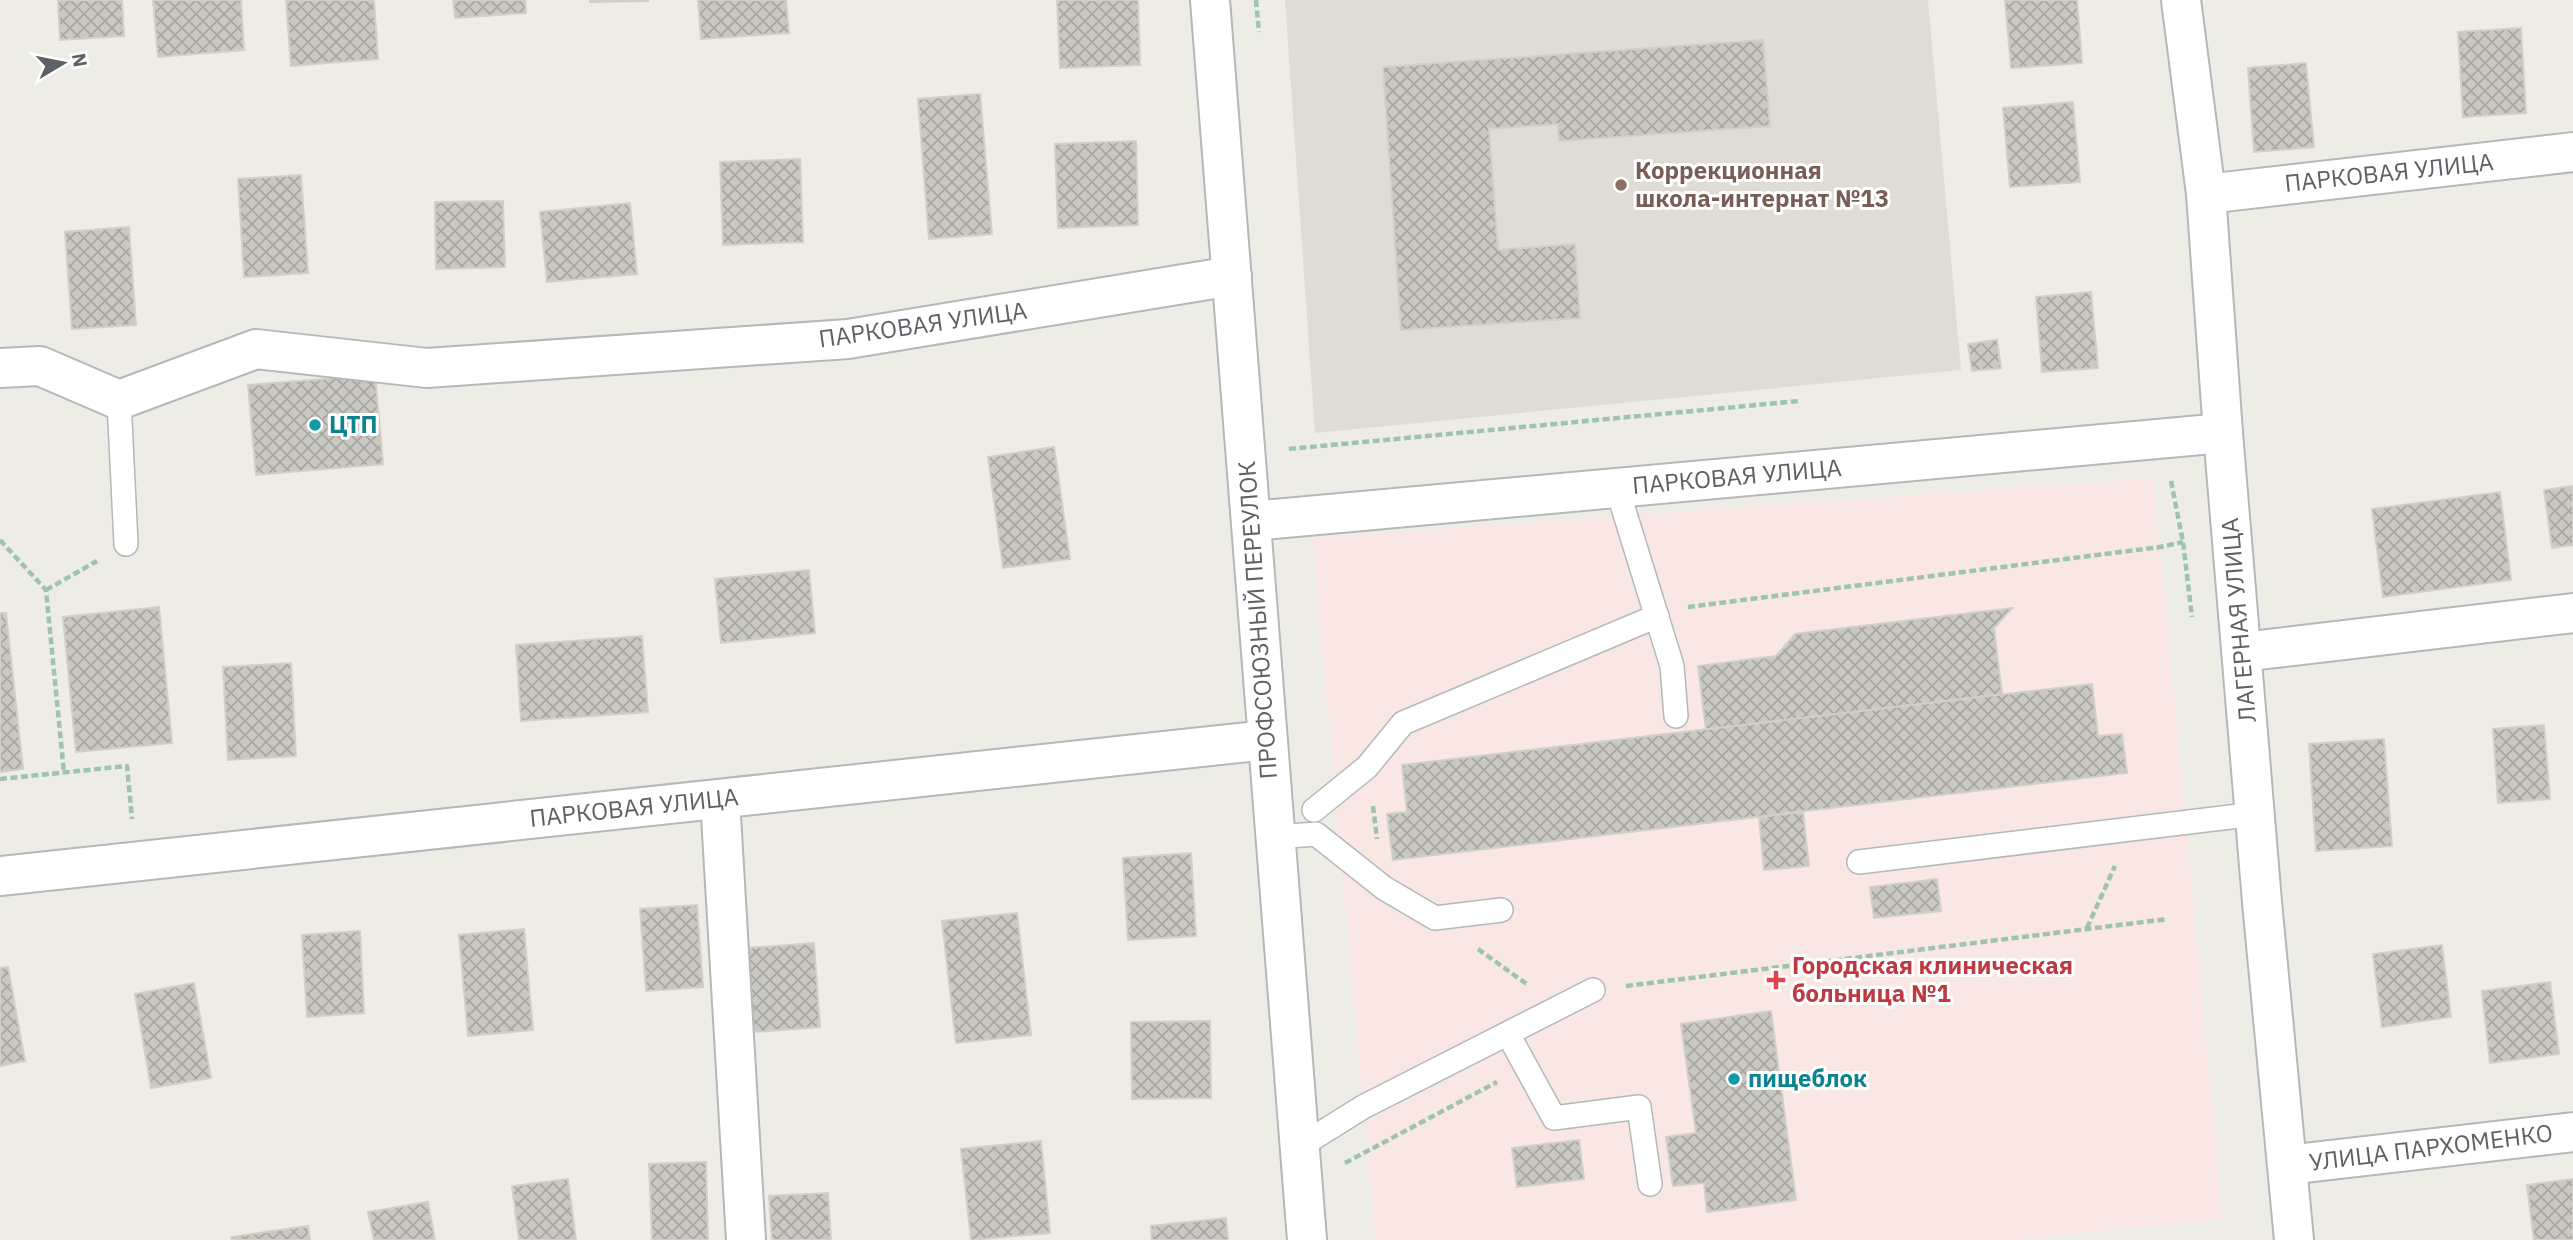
<svg xmlns="http://www.w3.org/2000/svg" width="2573" height="1240" font-family="'IBM Plex Sans',sans-serif">
<style>
.education{fill:#dedcd4}
.medical{fill:#f9e7e3}
.building{fill:url(#building-cross-hatch);stroke:#d2cfc4;stroke-width:2}
.lines{fill:none;stroke-linecap:round;stroke-linejoin:round}
.lane-casing{stroke:#b5b7bb;stroke-width:26}
.street-casing{stroke:#b5b7bb;stroke-width:42}
.path{stroke:#9ec4ac;stroke-width:4.5;stroke-dasharray:7 3.5;stroke-linecap:butt}
.lane{stroke:#fff;stroke-width:23}
.street{stroke:#fff;stroke-width:38}
.education-dot{fill:#8d6e63;stroke:#fff;stroke-width:2.5}
.culture-dot{fill:#0f9aa8;stroke:#fff;stroke-width:2.5}
.health-dot{fill:#e0444e;stroke:#fff;stroke-width:2.5}
.labels{text-anchor:middle;stroke-width:6;stroke-linejoin:round;paint-order:stroke}
.education-label{font-size:24px;font-weight:bold;fill:#785e54;stroke:#fff;text-anchor:start}
.street-label{font-size:24px;fill:#5d6064;stroke:#fff}
.culture-label{font-size:24px;font-weight:bold;fill:#0d838f;stroke:#fff;text-anchor:start}
.health-label{font-size:24px;font-weight:bold;fill:#be3a42;stroke:#fff;text-anchor:start}
</style>
<defs>
<pattern id="building-cross-hatch" width="8" height="8" patternUnits="userSpaceOnUse" patternTransform="scale(1.75)"><rect width="8" height="8" fill="#cac8c2"/><path d="M0 0l8 8M0 8l8-8" fill="none" stroke="#a7a6a1"/></pattern>
</defs>
<rect width="100%" height="100%" fill="#eeede5"/>
<path class="education" d="M1285,0H1928L1961,370L1315,433Z"/>
<path class="medical" d="M2154,478L2223,1219L2015,1240H1375L1312,538Z"/>
<g class="building">
<path d="M58,0H122L124,36L60,40Z"/>
<path d="M153,0H241L244,50L158,57Z"/>
<path d="M286,0H374L378,59L291,66Z"/>
<path d="M453,0H525L526,13L455,18Z"/>
<path d="M590,0H648V1L590,2Z"/>
<path d="M698,0H786L789,33L701,39Z"/>
<path d="M1057,0H1138L1140,65L1060,68Z"/>
<path d="M2005,0H2077L2082,63L2011,68Z"/>
<path d="M2521,28L2526,113L2463,117L2458,32Z"/>
<path d="M1763,40L1770,126L1559,141L1558,124L1489,129L1498,250L1575,244L1580,318L1401,330L1383,67Z"/>
<path d="M2306,63L2314,147L2254,152L2248,68Z"/>
<path d="M980,94L992,234L929,239L918,99Z"/>
<path d="M2073,102L2080,182L2010,187L2003,108Z"/>
<path d="M1136,141L1138,225L1058,228L1055,144Z"/>
<path d="M800,159L803,242L723,245L720,162Z"/>
<path d="M301,175L308,273L244,277L238,179Z"/>
<path d="M503,201L505,267L436,269L435,202Z"/>
<path d="M630,203L637,274L547,282L540,212Z"/>
<path d="M129,227L136,325L72,329L65,232Z"/>
<path d="M2091,292L2098,368L2042,372L2036,297Z"/>
<path d="M1997,340L2001,368L1972,371L1968,344Z"/>
<path d="M375,375L383,464L256,475L248,385Z"/>
<path d="M1054,447L1070,559L1003,568L988,457Z"/>
<path d="M2573,486V545L2552,548L2544,490Z"/>
<path d="M2500,492L2511,580L2383,597L2372,509Z"/>
<path d="M809,570L815,633L721,643L715,579Z"/>
<path d="M159,607L172,743L76,752L63,617Z"/>
<path d="M2012,608L1994,628L2002,694L1706,730L1698,666L1776,656L1795,634Z"/>
<path d="M0,613H6L23,769L0,772Z"/>
<path d="M642,636L648,712L521,721L516,645Z"/>
<path d="M291,663L296,756L228,760L223,667Z"/>
<path d="M2092,684L2098,736L2122,734L2127,773L1393,860L1387,814L1407,812L1402,765Z"/>
<path d="M2544,725L2550,799L2498,803L2493,729Z"/>
<path d="M2384,739L2392,846L2316,851L2309,744Z"/>
<path d="M1803,812L1809,866L1764,870L1759,817Z"/>
<path d="M1191,853L1196,936L1128,940L1123,858Z"/>
<path d="M1937,879L1941,911L1874,918L1870,887Z"/>
<path d="M697,905L703,987L646,991L640,909Z"/>
<path d="M1017,913L1031,1035L956,1043L942,921Z"/>
<path d="M524,929L533,1030L468,1036L459,935Z"/>
<path d="M360,931L364,1013L307,1017L302,935Z"/>
<path d="M814,943L820,1027L754,1032L748,948Z"/>
<path d="M2442,945L2451,1017L2382,1027L2373,954Z"/>
<path d="M8,967L25,1061L0,1066V968Z"/>
<path d="M2550,982L2559,1054L2490,1063L2482,991Z"/>
<path d="M194,983L211,1078L151,1088L135,994Z"/>
<path d="M1771,1011L1796,1200L1707,1212L1704,1183L1673,1186L1666,1137L1696,1133L1681,1024Z"/>
<path d="M1210,1021L1211,1098L1132,1099L1131,1022Z"/>
<path d="M1579,1140L1584,1179L1517,1187L1512,1148Z"/>
<path d="M1041,1141L1050,1233L971,1240L961,1149Z"/>
<path d="M706,1162L708,1240H652L649,1164Z"/>
<path d="M568,1179L576,1240H519L512,1186Z"/>
<path d="M2573,1179V1240H2534L2527,1185Z"/>
<path d="M828,1193L831,1240H772L769,1196Z"/>
<path d="M428,1202L435,1240H374L368,1212Z"/>
<path d="M1226,1218L1228,1240H1152L1151,1226Z"/>
<path d="M308,1226L310,1240H232L231,1237Z"/>
</g>
<g class="lines">
<g class="lane-casing">
<g id="lane">
<path d="M119,400L126,544"/>
<path d="M1617,488L1672,666L1676,716"/>
<path d="M1314,810L1367,767L1403,723L1657,616"/>
<path d="M1275,837L1316,834L1384,888L1435,918L1501,910"/>
<path d="M1859,862L2255,814"/>
<path d="M1508,1034L1554,1118L1639,1107L1650,1184"/>
<path d="M1299,1147L1363,1107L1593,990"/>
</g>
</g>
<g class="street-casing">
<g id="street">
<path d="M1210,0L1307,1240"/>
<path d="M2181,0L2206,194L2223,433L2262,902L2294,1240"/>
<path d="M2206,194L2573,152"/>
<path d="M0,368L40,366L119,400L256,349L427,368L848,339L1232,276"/>
<path d="M1252,521L2223,433"/>
<path d="M2242,652L2573,613"/>
<path d="M720,799L746,1240"/>
<path d="M0,876L1267,740"/>
<path d="M2288,1165L2573,1132"/>
</g>
</g>
<g class="path">
<path d="M1256,0L1259,32"/>
<path d="M1289,449L1799,401"/>
<path d="M2171,481L2183,542L2192,617"/>
<path d="M0,540L46,590L64,773"/>
<path d="M46,590L97,561"/>
<path d="M1688,607L2160,547L2183,542"/>
<path d="M0,779L127,766L132,819"/>
<path d="M1373,806L1377,839"/>
<path d="M2087,928L2115,866"/>
<path d="M1478,949L1528,985"/>
<path d="M1626,986L2168,919"/>
<path d="M1345,1163L1497,1082"/>
</g>
<use href="#lane" class="lane"/>
<use href="#street" class="street"/>
</g>
<circle class="education-dot" cx="1621" cy="185" r="7"/>
<g class="culture-dot">
<circle cx="315" cy="425" r="7"/>
<circle cx="1734" cy="1079" r="7"/>
</g>
<path class="health-dot" d="M1772.5 969.5h7v7h7v7h-7v7h-7v-7h-7v-7h7z"/>
<g class="labels">
<g class="education-label">
<text x="1635" y="179">Коррекционная<tspan x="1635" dy="28">школа-интернат №13</tspan></text>
</g>
<g class="street-label">
<text transform="translate(2389 173) rotate(-6)" y="8">ПАРКОВАЯ УЛИЦА</text>
<text transform="translate(923 325) rotate(-8)" y="8">ПАРКОВАЯ УЛИЦА</text>
<text transform="translate(1737 477) rotate(-5)" y="8">ПАРКОВАЯ УЛИЦА</text>
<text transform="translate(1258 620) rotate(-94)" y="8">ПРОФСОЮЗНЫЙ ПЕРЕУЛОК</text>
<text transform="translate(2239 620) rotate(-95)" y="8">ЛАГЕРНАЯ УЛИЦА</text>
<text transform="translate(634 808) rotate(-6)" y="8">ПАРКОВАЯ УЛИЦА</text>
<text transform="translate(2431 1148) rotate(-7)" y="8">УЛИЦА ПАРХОМЕНКО</text>
</g>
<g class="culture-label">
<text x="329" y="433">ЦТП</text>
<text x="1748" y="1087">пищеблок</text>
</g>
<g class="health-label">
<text x="1792" y="974">Городская клиническая<tspan x="1792" dy="28">больница №1</tspan></text>
</g>
</g>
<g transform="translate(63 63) rotate(80)" stroke="#ffffff" stroke-width="5" paint-order="stroke">
<path d="M0-5L12 26L0 18L-12 26Z" fill="#5d6064"/>
<text y="-10" font-size="19" font-weight="bold" text-anchor="middle" fill="#5d6064">N</text>
</g>
</svg>
